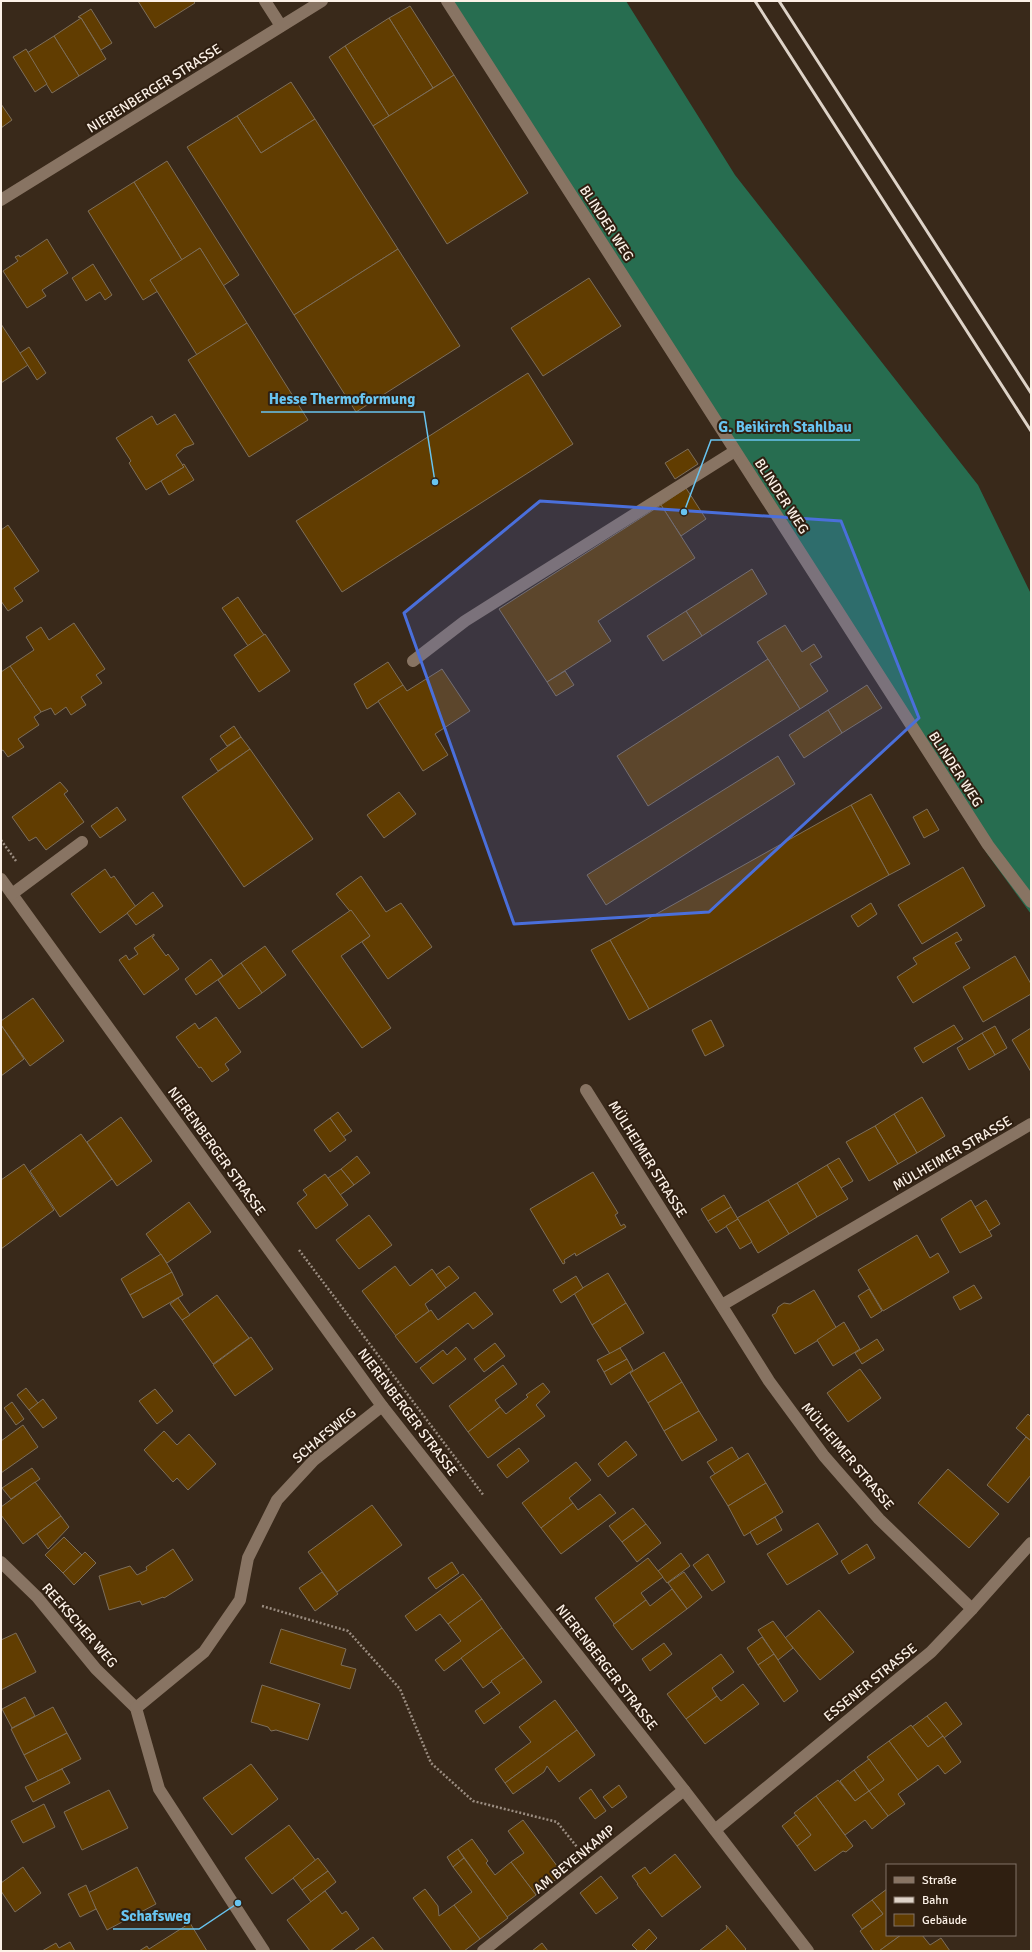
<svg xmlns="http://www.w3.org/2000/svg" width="1032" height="1952" font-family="Signika,sans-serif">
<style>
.forest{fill:#276d50}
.building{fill:#613d01;stroke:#7d6e5a}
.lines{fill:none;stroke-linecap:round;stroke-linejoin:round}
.path{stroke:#9b8d81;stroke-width:2.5;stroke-dasharray:2 2;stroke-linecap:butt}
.minor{stroke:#887463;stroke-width:12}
.rail{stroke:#ded3c8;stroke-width:3}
.marked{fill:#4a6fdb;fill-opacity:0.2;stroke:#4a6fdb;stroke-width:3;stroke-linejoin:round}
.labels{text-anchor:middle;stroke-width:4;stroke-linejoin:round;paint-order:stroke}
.street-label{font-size:14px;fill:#fcf1e7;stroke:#2f1f11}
.leader{fill:none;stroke:#68c4f0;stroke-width:1.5}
.callout-dot{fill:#68c4f0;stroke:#2f1f11;stroke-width:1.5}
.callout-label{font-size:15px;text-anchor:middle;font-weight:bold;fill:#68c4f0;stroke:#2f1f11;stroke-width:4;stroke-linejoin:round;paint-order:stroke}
</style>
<rect width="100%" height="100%" fill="#39291a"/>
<path class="forest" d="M447,1H626L735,175L978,485L1031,594V914L988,855Z"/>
<g class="building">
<path d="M138,1H193L195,3L155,28Z"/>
<path d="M410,6L454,75L433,88L389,18Z"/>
<path d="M91,9L112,43L101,50L81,18L78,17Z"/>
<path d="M81,18L106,59L79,76L54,36Z"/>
<path d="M389,18L433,88L389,116L345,46Z"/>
<path d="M54,36L79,76L52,93L27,53Z"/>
<path d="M345,46L389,116L373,126L329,57Z"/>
<path d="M26,49L47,84L35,92L13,57Z"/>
<path d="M454,75L528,193L447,244L373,126Z"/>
<path d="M291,82L315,119L261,153L237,116Z"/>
<path d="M1,104L12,120L1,128Z"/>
<path d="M237,116L261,153L315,119L398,249L294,315L187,147Z"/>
<path d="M167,161L239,275L223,286L200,248L182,260L134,182Z"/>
<path d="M134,182L182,260L150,280L158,291L143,300L88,211Z"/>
<path d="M47,239L68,273L42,290L46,296L27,308L3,271L18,261L15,257L19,255L20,257Z"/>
<path d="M200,248L247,323L197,355L150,280Z"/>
<path d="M398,249L460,346L356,412L294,315Z"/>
<path d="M93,264L112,295L105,300L100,292L86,301L72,278Z"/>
<path d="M589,278L621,326L543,376L511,328Z"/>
<path d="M247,323L308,420L249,457L188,360Z"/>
<path d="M1,324L28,365L1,383Z"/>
<path d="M29,347L46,373L37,380L20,353Z"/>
<path d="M528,373L573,444L342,592L296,521Z"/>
<path d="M175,414L194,444L184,448L176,455L184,467L146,490L129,463L131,461L116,438L152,416L157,425Z"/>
<path d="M688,449L698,464L675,479L665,463Z"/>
<path d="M184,464L194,480L169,495L161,481L184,467L182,465Z"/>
<path d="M686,488L706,519L681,536L661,505Z"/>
<path d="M661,505L695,558L598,621L611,641L547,682L499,609Z"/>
<path d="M8,525L39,571L14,588L23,601L8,611L1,601V530Z"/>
<path d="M752,569L767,594L702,636L686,611Z"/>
<path d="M238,597L264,635L248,646L222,608Z"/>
<path d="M686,611L702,636L663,661L647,636Z"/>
<path d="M74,623L105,669L96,675L102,683L81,697L86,705L71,715L66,707L55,715L51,708L41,712L10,666L34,650L26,637L41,627L49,640Z"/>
<path d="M785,625L802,652L814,644L822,657L810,664L828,691L800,709L757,642Z"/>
<path d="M265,634L290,671L259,692L234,655Z"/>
<path d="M768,659L800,709L648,806L617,756Z"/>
<path d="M388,662L403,685L367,709L354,684Z"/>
<path d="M10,666L41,712L34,717L39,725L18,739L24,747L8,757L3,750L1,751V672Z"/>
<path d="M442,669L470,711L435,734L448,755L423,771L378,701L403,685L407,691Z"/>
<path d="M565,671L574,685L556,696L547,682Z"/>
<path d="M867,685L882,708L842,733L828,710Z"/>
<path d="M828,710L842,733L804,758L789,735Z"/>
<path d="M234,726L241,737L227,746L220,736Z"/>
<path d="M241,737L250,749L218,771L210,759Z"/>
<path d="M250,749L313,839L244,887L182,797Z"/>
<path d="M778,756L795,784L606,905L587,875Z"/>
<path d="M60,782L68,791L64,794L84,822L46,850L36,837L29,841L12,817Z"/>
<path d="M399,792L416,814L384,838L367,815Z"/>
<path d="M871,794L910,864L889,875L851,805Z"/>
<path d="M851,805L889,875L649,1009L610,940Z"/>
<path d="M117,807L126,820L100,838L91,826Z"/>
<path d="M927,809L939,830L924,838L913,817Z"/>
<path d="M963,867L985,906L922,944L898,905Z"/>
<path d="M105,869L111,878L114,876L136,907L100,933L71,894Z"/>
<path d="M361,876L386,912L401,903L432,947L388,979L362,942L370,936L336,894Z"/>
<path d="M153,892L163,906L136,925L127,913Z"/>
<path d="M871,903L877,914L858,927L851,916Z"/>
<path d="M351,910L370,936L341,956L391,1028L362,1048L292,951Z"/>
<path d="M957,932L962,940L955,943L970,968L913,1003L897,977L917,964L913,958Z"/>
<path d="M154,934V936L152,937L166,956L168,954L179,969L144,995L119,960L126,955L129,960L138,954L134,948Z"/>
<path d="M610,940L649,1009L629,1020L591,950Z"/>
<path d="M265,946L286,975L262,993L241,963Z"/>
<path d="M1015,956L1031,984V994L983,1022L963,987Z"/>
<path d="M211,959L223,976L196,995L185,979Z"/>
<path d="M241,963L262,993L239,1009L218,980Z"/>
<path d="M33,998L64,1041L30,1066L1,1025V1021Z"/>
<path d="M216,1017L241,1052L225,1064L229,1070L212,1082L201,1067L199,1068L176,1037L195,1023L199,1029Z"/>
<path d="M711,1020L724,1046L705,1056L692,1030Z"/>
<path d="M1,1025L24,1059L1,1076Z"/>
<path d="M954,1025L963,1039L923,1063L914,1048Z"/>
<path d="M995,1026L1007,1048L995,1055L982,1033Z"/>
<path d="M1031,1028V1072L1012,1040Z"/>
<path d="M982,1033L995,1055L969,1070L957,1048Z"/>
<path d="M922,1097L945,1136L917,1153L894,1114Z"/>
<path d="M338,1112L352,1131L343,1137L330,1118Z"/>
<path d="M894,1114L917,1153L898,1164L875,1126Z"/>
<path d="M121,1117L152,1161L117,1186L87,1142Z"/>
<path d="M330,1118L346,1140L330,1152L314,1130Z"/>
<path d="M875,1126L898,1164L869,1181L846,1142Z"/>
<path d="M81,1134L112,1179L60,1217L30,1171Z"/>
<path d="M357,1156L370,1173L354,1185L341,1169Z"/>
<path d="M839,1158L853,1181L841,1188L827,1165Z"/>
<path d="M24,1164L54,1210L1,1249V1180Z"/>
<path d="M827,1165L848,1199L817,1217L797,1183Z"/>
<path d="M341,1169L354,1185L340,1195L328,1178Z"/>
<path d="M593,1172L618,1213L615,1215L621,1226L624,1224L626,1227L576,1256L575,1253L564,1260L565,1263L563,1264L530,1209Z"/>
<path d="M325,1174L348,1205L316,1229L297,1203L307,1195L303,1190Z"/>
<path d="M797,1183L817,1217L789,1234L768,1200Z"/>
<path d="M724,1195L731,1207L708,1221L701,1209Z"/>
<path d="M768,1200L789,1234L758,1253L737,1218Z"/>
<path d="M971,1200L992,1236L960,1253L941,1219Z"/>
<path d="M986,1200L1000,1224L989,1231L975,1207Z"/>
<path d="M189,1202L211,1232L167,1263L146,1234Z"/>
<path d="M731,1207L738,1219L716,1233L708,1221Z"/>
<path d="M369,1215L392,1245L359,1269L336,1240Z"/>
<path d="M738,1219L752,1242L740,1249L726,1226Z"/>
<path d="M917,1235L930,1258L938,1253L949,1272L883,1311L858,1270Z"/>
<path d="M161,1254L172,1272L130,1295L121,1279Z"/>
<path d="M395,1266L410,1286L432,1269L446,1288L425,1304L429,1311L396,1336L362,1291Z"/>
<path d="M449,1266L459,1278L446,1288L436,1275Z"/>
<path d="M172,1272L183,1295L143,1318L130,1295Z"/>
<path d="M608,1273L626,1303L592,1325L574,1293Z"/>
<path d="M576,1276L583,1288L561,1303L553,1290Z"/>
<path d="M974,1285L982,1298L960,1310L953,1297Z"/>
<path d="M869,1289L882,1311L871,1318L858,1296Z"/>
<path d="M814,1290L837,1329L795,1354L772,1315L776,1313L778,1307L784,1303L790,1304Z"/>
<path d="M475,1292L493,1314L473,1329L468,1323L416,1363L395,1336L431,1310L438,1320Z"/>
<path d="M217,1295L249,1338L213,1364L182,1320Z"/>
<path d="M178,1298L190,1315L182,1320L170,1304Z"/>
<path d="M626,1303L644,1333L610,1354L592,1325Z"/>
<path d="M844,1322L860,1349L833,1366L817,1340Z"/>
<path d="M251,1337L273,1369L235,1396L213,1365Z"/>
<path d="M877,1339L884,1350L862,1364L855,1353Z"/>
<path d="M495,1343L505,1356L484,1372L474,1359Z"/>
<path d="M456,1347L466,1359L433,1384L420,1368L443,1350L447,1355Z"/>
<path d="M620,1348L627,1359L604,1372L597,1360Z"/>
<path d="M664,1352L682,1382L648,1403L630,1373Z"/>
<path d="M627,1359L633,1370L611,1385L604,1372Z"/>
<path d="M503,1365L517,1384L495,1400L500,1407L468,1432L449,1406Z"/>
<path d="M860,1369L881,1398L848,1422L827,1393Z"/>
<path d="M682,1382L699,1411L664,1431L648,1403Z"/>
<path d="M543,1383L550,1392L536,1405L545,1416L488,1458L468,1432L500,1407L506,1414L528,1397L526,1395Z"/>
<path d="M26,1388L38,1403L29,1410L17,1395Z"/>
<path d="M155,1389L173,1411L157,1424L139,1401Z"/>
<path d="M43,1399L57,1418L43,1428L29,1410Z"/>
<path d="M12,1402L24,1419L16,1425L4,1408Z"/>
<path d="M699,1411L717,1440L682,1461L664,1431Z"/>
<path d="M1028,1414L1031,1417V1441L1016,1428Z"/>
<path d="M23,1425L38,1447L1,1473V1441Z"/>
<path d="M164,1431L177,1445L189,1434L216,1464L188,1490L177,1478L173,1482L144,1450Z"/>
<path d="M1026,1437L1031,1441V1475L1008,1503L987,1485Z"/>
<path d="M626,1441L637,1455L608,1477L598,1464Z"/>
<path d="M732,1447L739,1459L715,1474L707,1462Z"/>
<path d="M519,1448L529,1461L507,1478L497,1465Z"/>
<path d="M748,1453L766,1483L728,1506L710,1477Z"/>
<path d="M576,1462L591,1480L569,1498L573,1503L541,1528L522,1503Z"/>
<path d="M32,1468L40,1479L11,1499L2,1488Z"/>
<path d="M948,1469L999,1514L969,1548L918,1503Z"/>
<path d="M35,1482L61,1516L23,1544L1,1515V1507Z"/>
<path d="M766,1483L783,1512L744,1536L728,1506Z"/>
<path d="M600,1494L616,1513L561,1554L541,1528L573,1503L578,1510Z"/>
<path d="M372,1505L402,1545L337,1592L308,1552Z"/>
<path d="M633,1508L646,1524L622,1542L609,1526Z"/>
<path d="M61,1516L69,1527L48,1549L37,1534Z"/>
<path d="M775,1517L782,1530L757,1545L750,1532Z"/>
<path d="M818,1523L838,1554L787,1585L767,1554Z"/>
<path d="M646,1524L661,1543L637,1562L622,1542Z"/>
<path d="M64,1537L82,1555L63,1573L45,1555Z"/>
<path d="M867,1544L875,1558L849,1574L841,1561Z"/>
<path d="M173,1549L193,1580L164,1598L163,1597L142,1605L140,1601L109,1610L99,1576L130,1566L137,1575L147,1570L146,1567Z"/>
<path d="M85,1552L96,1563L74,1585L63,1573Z"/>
<path d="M681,1553L690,1566L667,1583L658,1571Z"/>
<path d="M708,1554L725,1582L712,1591L693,1565Z"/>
<path d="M648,1558L663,1577L641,1593L646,1600L614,1624L595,1598Z"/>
<path d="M452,1562L459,1573L436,1589L428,1578Z"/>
<path d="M322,1572L338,1594L315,1611L299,1588Z"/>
<path d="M684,1572L702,1597L687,1609L668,1583Z"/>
<path d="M463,1574L482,1599L448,1624L440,1614L416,1631L405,1616Z"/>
<path d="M672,1589L687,1609L632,1650L613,1625L646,1600L650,1606Z"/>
<path d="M482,1599L502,1628L444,1671L435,1660L461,1641L448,1624Z"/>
<path d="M819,1610L854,1652L820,1680L785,1638Z"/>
<path d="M773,1621L793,1648L778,1660L758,1630Z"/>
<path d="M502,1628L524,1658L483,1688L461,1658Z"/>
<path d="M281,1629L346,1649L341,1665L356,1669L350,1689L270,1663Z"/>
<path d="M16,1633L36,1672L1,1690V1640Z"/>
<path d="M762,1637L774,1654L758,1665L747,1648Z"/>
<path d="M664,1643L672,1654L650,1671L642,1659Z"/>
<path d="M721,1654L734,1672L712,1688L717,1696L686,1719L667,1694Z"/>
<path d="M774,1654L798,1691L784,1702L758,1665Z"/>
<path d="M524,1658L542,1682L484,1724L475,1711L500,1693L491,1681Z"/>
<path d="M743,1684L759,1704L705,1744L686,1719L717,1696L721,1701Z"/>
<path d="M262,1685L320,1704L308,1740L276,1730L271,1731L268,1727L251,1722Z"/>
<path d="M25,1697L35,1716L12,1728L2,1709Z"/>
<path d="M555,1700L577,1730L505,1783L495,1769L531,1742L519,1727Z"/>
<path d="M946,1702L962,1724L944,1738L927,1716Z"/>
<path d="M53,1707L67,1733L24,1755L11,1729Z"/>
<path d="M927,1716L943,1736L928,1747L912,1727Z"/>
<path d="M911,1725L928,1747L943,1736L961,1762L945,1774L938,1765L918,1780L889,1741Z"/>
<path d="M577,1730L595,1755L559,1782L547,1766L544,1772L513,1794L505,1783Z"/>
<path d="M67,1733L81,1759L38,1781L24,1755Z"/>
<path d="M889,1741L918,1780L898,1794L905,1804L888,1816L869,1791L884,1780L867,1757Z"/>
<path d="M869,1759L884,1780L869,1791L854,1770Z"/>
<path d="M251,1764L278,1799L232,1835L203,1798Z"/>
<path d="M62,1769L70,1783L33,1802L25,1787Z"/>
<path d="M854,1770L869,1791L855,1801L840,1781Z"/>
<path d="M838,1780L855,1801L869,1791L888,1816L872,1829L865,1820L845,1835L816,1796Z"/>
<path d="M619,1785L627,1797L612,1808L603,1797Z"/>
<path d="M591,1789L606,1811L595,1819L579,1798Z"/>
<path d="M109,1790L128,1828L82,1850L64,1812Z"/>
<path d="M816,1796L853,1846L846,1852L843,1851L815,1871L797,1846L811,1835L794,1813Z"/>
<path d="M44,1804L55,1827L23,1843L11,1821Z"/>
<path d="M796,1815L811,1835L797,1846L782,1826Z"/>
<path d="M523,1820L563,1874L536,1895L511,1862L524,1853L508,1831Z"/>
<path d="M289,1825L316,1861L272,1894L245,1858Z"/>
<path d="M472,1839L488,1861L486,1863L495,1875L511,1862L536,1895L507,1917L458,1849Z"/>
<path d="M458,1849L464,1858L453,1867L447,1857Z"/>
<path d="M675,1854L701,1887L662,1917L637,1884H638L632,1876L645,1867L650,1874Z"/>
<path d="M318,1858L328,1871L302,1890L293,1878Z"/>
<path d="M464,1858L508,1918L480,1939L454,1905L472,1892L453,1867Z"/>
<path d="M23,1867L41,1893L15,1912L1,1891V1883Z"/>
<path d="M137,1867L156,1904L107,1930L88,1893Z"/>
<path d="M328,1871L336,1882L311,1902L302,1890Z"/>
<path d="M601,1876L618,1898L596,1914L580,1893Z"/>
<path d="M86,1885L96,1909L80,1917L68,1894Z"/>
<path d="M425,1889L438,1906L439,1916L454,1905L480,1939L464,1951H452L413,1898Z"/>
<path d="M887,1889V1935H901L879,1951H874L860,1931L883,1914L872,1900Z"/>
<path d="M325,1891L342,1914L346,1911L359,1929L330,1951H310L287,1920Z"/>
<path d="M872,1900L883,1914L862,1929L852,1915Z"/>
<path d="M190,1923L207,1951H139L147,1946L149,1949Z"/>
<path d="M726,1925L746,1949L744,1951H699L727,1929Z"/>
<path d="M649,1929L657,1938L644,1951H638L632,1945Z"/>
<path d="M901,1935H922L930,1945L941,1938L950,1951H879Z"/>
<path d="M373,1937L384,1951H354Z"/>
<path d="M70,1942L75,1951H42L56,1943L59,1948Z"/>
<path d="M542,1943L548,1951H532Z"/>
</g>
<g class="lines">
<g class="path">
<path d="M1,840L16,861"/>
<path d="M299,1250L484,1496"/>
<path d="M262,1606L348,1631L400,1689L431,1763L473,1801L557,1822L577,1847"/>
</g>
<g class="minor">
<path d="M265,1L281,26"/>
<path d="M447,1L988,845L1031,902"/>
<path d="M1,200L322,1"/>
<path d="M413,661L465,621L735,451"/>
<path d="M1,879L382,1406L684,1790L808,1951"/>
<path d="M12,894L82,842"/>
<path d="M586,1090L769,1381L824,1456L879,1519L972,1609"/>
<path d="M722,1305L1031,1124"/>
<path d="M1,1562L37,1597L96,1669L136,1708L159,1789L264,1951"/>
<path d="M136,1708L204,1652L240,1600L248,1558L277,1500L314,1460L382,1406"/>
<path d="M715,1830L931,1652L972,1609L1031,1543"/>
<path d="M483,1951L684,1790"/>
</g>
<g class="rail">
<path d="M755,1L1031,431"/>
<path d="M779,1L1031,393"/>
</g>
</g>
<path class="marked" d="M540,501L841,521L919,718L709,912L514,924L404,613Z"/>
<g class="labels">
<g class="street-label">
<text transform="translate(154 88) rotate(-32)" y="5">NIERENBERGER STRASSE</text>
<text transform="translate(607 223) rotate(57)" y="5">BLINDER WEG</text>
<text transform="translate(782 496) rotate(57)" y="5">BLINDER WEG</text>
<text transform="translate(956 769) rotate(57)" y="5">BLINDER WEG</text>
<text transform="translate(217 1151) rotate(54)" y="5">NIERENBERGER STRASSE</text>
<text transform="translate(952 1153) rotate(-30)" y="5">MÜLHEIMER STRASSE</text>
<text transform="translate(648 1159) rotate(58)" y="5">MÜLHEIMER STRASSE</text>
<text transform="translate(408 1412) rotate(53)" y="5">NIERENBERGER STRASSE</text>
<text transform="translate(324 1435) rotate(-40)" y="5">SCHAFSWEG</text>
<text transform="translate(848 1456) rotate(50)" y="5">MÜLHEIMER STRASSE</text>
<text transform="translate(80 1625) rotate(49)" y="5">REEKSCHER WEG</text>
<text transform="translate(607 1667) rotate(52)" y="5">NIERENBERGER STRASSE</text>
<text transform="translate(870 1682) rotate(-39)" y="5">ESSENER STRASSE</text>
<text transform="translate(574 1859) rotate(-39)" y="5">AM BEYENKAMP</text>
</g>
</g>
<path class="leader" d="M435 482L424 412H261M684 512L711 440H860M238 1903L199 1929H113"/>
<g class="callout-dot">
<circle cx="435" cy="482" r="4"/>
<circle cx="684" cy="512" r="4"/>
<circle cx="238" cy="1903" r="4"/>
</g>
<g class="callout-label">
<text x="342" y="404">Hesse Thermoformung</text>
<text x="785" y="432">G. Beikirch Stahlbau</text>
<text x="156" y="1921">Schafsweg</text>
</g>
<rect width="1032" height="1952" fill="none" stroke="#fcf1e7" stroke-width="4"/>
<rect x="886" y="1864" width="130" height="72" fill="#2f1f11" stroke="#817367"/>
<rect x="894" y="1877" width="20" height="6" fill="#887463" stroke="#817367"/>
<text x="922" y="1884" font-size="12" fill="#fcf1e7">Straße</text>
<rect x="894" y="1897" width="20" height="6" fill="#ded3c8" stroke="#817367"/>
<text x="922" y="1904" font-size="12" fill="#fcf1e7">Bahn</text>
<rect x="894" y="1914" width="20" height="12" fill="#613d01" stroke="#817367"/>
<text x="922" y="1924" font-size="12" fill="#fcf1e7">Gebäude</text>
</svg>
